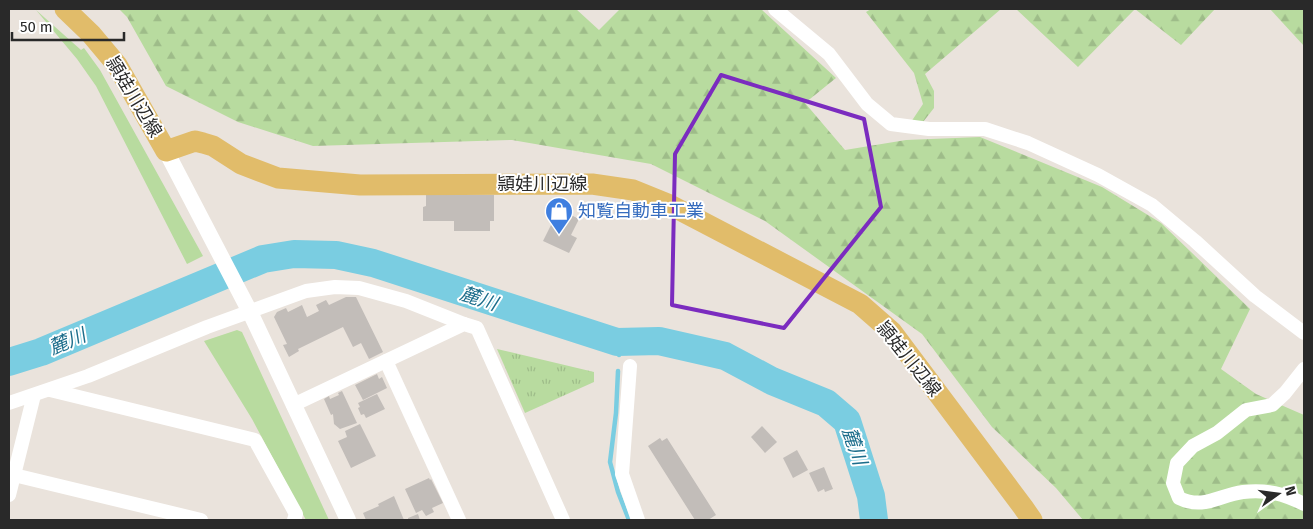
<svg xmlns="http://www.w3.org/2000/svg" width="1313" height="529" font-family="'Fira Sans','Noto Sans JP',sans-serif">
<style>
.grass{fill:#b8db9f}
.forest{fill:url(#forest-firs)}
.park{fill:url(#park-tufts)}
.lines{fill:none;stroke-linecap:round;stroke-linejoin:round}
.stream{stroke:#7acde1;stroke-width:4.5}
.river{stroke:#7acde1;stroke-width:28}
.building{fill:#c2bdb9}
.minor{stroke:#fff;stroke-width:14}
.tertiary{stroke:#fff;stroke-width:16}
.primary{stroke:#e1bc6a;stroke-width:21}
.marked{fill:none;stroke:#7b2cbf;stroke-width:4;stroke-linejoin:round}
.labels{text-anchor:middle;stroke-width:4;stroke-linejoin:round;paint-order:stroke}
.street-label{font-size:18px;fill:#292929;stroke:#fff}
.shop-label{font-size:18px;fill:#366cbe;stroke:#fff;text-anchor:start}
.water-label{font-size:19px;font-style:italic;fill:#1c6d8b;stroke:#fff}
</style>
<defs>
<pattern id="forest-firs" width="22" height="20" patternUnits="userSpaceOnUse" patternTransform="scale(1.25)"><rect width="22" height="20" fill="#b8db9f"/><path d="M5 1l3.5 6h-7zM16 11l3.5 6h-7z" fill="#9ebc89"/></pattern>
<pattern id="park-tufts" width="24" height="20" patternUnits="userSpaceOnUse" patternTransform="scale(1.25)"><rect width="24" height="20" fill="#b8db9f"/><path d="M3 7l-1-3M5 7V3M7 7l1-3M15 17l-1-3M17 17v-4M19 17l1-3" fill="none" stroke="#9ebc89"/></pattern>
</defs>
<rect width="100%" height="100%" fill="#eae3dc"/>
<g class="grass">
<path d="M36,10L81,50L84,48L100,70L203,256L187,264L96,86L77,59Z"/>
<path d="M237,330L242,332L329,520H306L252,419L204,341Z"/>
</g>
<g class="forest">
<path d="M119,9H576L599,30L620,9H761L836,78L805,103L845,150L906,140L980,137L1102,187L1161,223L1250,309L1221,369L1256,394L1304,415V520H1083L1056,488L992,427L922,334L765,221L651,164L512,140L313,146L238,122L166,86L127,17Z"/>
<path d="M871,9H1001L925,74L934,91V108L923,122H911L923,104L914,73L866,12Z"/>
<path d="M1016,9H1215L1181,45L1135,9L1078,67Z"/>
<path d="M1270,9H1304V46Z"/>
</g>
<path class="park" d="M497,349L594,372V382L525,413Z"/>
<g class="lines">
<g class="stream">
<path d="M617,342L619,355"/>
<path d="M618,371L616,413L610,462L618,492L629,520"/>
</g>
<path class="river" d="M9,362L41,352L263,259L294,254L336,255L373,263L617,342L659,341L725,356L772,381L826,403L847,421L871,496L874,520"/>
</g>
<g class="building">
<path d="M426,195H494V221H490V231H454V221H423V207L426,206Z"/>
<path d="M559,209L579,219L571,235L577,238L569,253L543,241Z"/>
<path d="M346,297H356L383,352L369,359L361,343L353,347L343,327L298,349L299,351L289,357L283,345L287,344L274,317L277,312L286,308L288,312L302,305L307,317L319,311L316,305L326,300L329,305Z"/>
<path d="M377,374L379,379L382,377L387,388L363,400L355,385Z"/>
<path d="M342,391L357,423L340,429L334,424L333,414L331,415L324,399L329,396L330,399L339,395L338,393Z"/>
<path d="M377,394L385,409L366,418L364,414L361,415L358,408L360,407L358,403Z"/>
<path d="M360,424L376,456L351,468L338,441L347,437L345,431Z"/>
<path d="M762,426L777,442L765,453L751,437Z"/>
<path d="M660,438L662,441L667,438L716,515L708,520H695L648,446Z"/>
<path d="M797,450L808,470L793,478L783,458Z"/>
<path d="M824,467L833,489L825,492L824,489L818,492L809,473Z"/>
<path d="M429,478L430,480L431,479L443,503L432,508L434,512L426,516L422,510L416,513L405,489Z"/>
<path d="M394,496L404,520H366L363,513L379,506L378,504Z"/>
<path d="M418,514L420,520H408V518Z"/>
</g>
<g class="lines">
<g class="minor">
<path d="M775,9L829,54L867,104L891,124L929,129H985L1028,143L1098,175L1152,205L1195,241L1255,296L1304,333"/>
<path d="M386,361L459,520"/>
<path d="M630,366L622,474L638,520"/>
<path d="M1304,369L1285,393L1272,405L1246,410L1217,433L1193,446L1177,463L1173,483L1179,498C1204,510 1219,495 1243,492C1266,489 1284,494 1304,504"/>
<path d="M50,390L255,440L296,514L294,520"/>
<path d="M9,403L88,376L207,327L306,291L335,287L359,288L406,301L464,324"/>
<path d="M293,405L464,324L477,328L563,520"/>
<path d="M14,475L201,520"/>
<path d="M9,495L34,395"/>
</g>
<path class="tertiary" d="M166,151L250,312L348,520"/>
<path class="primary" d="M65,9L91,34L117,65L166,151L195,141L203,143L213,146L241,164L278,178L360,185L592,184L633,190L670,205L860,304L892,332L1023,507L1032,520"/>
</g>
<path class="marked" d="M721,75L864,119L881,207L784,328L672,305L675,154Z"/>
<defs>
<g id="shop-pin" transform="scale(1.4375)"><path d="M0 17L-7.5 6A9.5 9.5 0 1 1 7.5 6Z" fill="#3f7fe0" stroke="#fff"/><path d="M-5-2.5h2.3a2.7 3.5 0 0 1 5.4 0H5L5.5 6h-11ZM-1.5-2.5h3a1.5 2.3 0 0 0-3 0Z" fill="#fff"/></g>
</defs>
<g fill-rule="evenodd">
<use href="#shop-pin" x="559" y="211"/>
</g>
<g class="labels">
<g class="street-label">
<text transform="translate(134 97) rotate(59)" y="6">頴娃川辺線</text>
<text x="542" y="190">頴娃川辺線</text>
<text transform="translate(909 359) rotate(51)" y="6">頴娃川辺線</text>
</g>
<g class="shop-label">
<text x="578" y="217">知覧自動車工業</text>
</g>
<g class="water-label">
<text transform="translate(479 298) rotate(18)" y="7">麓川</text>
<text transform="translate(67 341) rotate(-23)" y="7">麓川</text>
<text transform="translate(855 446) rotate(71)" y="7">麓川</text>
</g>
</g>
<rect width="1313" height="529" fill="none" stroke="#292929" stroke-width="20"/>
<g transform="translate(1278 494) rotate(76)" stroke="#ffffff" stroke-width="4" paint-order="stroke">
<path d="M0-4L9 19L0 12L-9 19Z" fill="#292929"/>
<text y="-8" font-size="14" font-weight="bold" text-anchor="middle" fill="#292929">N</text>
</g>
<path d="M12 32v8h112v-8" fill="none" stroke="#292929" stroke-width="2.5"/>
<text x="20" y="32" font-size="15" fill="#292929" stroke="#ffffff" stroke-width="4" paint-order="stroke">50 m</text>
</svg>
